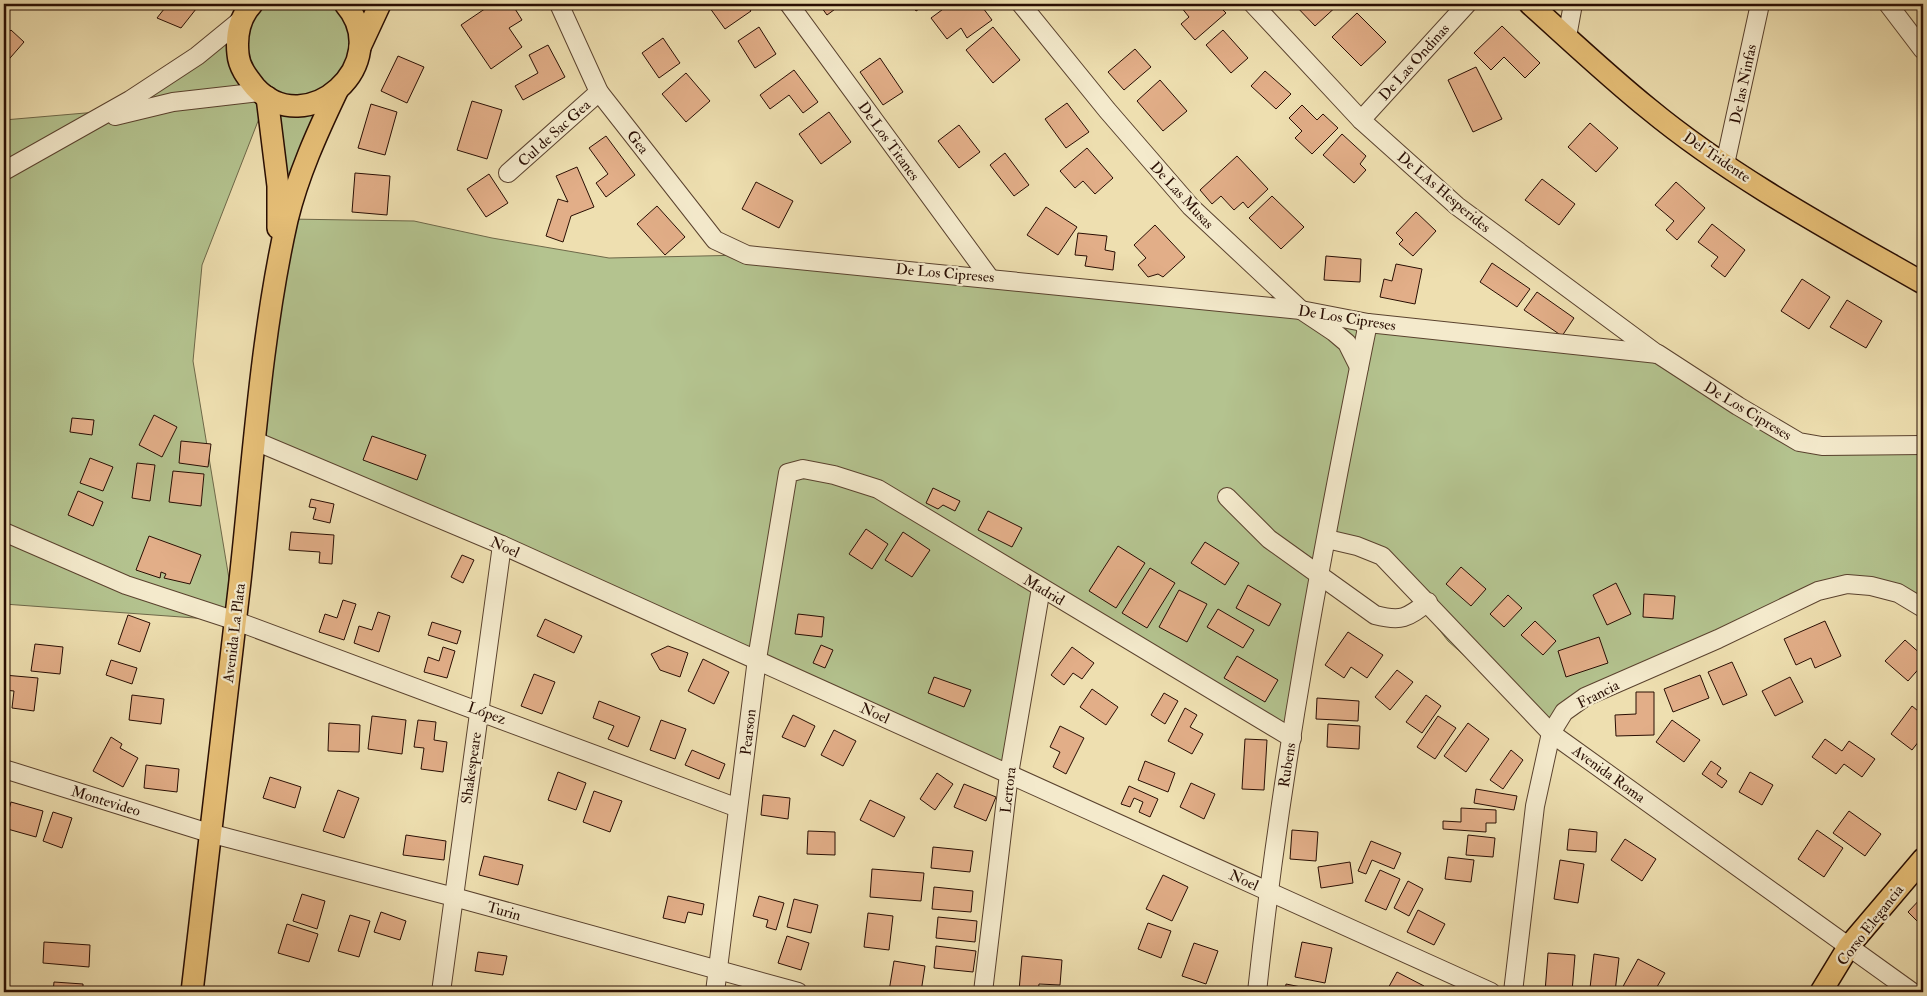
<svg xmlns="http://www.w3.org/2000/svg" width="1927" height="996" font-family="'IM FELL Double Pica',serif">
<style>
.green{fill:#b4c38f;stroke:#6e6849}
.building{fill:#e2ae88;stroke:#290e03}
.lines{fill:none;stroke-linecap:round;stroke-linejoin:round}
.minor-casing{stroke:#5a422e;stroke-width:20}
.major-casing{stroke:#290e03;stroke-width:24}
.minor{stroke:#f4eacc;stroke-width:18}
.major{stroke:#e7c078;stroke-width:21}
.labels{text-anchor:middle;stroke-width:4.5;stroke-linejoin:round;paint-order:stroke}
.street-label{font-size:15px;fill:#290e03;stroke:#f4eacc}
</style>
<rect width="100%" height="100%" fill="#eedfb0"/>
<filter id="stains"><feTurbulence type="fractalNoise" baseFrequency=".004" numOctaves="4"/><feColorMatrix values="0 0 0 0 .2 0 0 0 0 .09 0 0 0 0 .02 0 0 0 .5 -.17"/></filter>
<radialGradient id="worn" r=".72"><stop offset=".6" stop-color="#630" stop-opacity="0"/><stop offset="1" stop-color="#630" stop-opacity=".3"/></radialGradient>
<path class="green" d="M251,4H380L356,44L288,219L414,221L492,238L609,258L747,255L1658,354L1799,442L1923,445V608L1847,584L1585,697L1551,733L1448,641L1382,556L1327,539L1292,738L1041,588L1009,774L255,441L277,273L267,98L202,265L193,361L236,621L4,604V120L97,112L130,100Z"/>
<g class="building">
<path d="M168,4H200L181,28L157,18Z"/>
<path d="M492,4H512L522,20L509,28L522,47L491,69L461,25Z"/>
<path d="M707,4H746L751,11L725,29Z"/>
<path d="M819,4H842L827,15Z"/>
<path d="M911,4H927L916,11Z"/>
<path d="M950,4H980L992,20L967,38L961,28L947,39L931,18Z"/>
<path d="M1184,4H1217L1226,13L1195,40L1181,24L1189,17L1181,7Z"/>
<path d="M1294,4H1339L1315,26Z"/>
<path d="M1357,13L1386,42L1361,66L1332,37Z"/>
<path d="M1502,26L1540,63L1525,78L1504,57L1491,70L1474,53Z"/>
<path d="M759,27L776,54L755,68L738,41Z"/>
<path d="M993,27L1020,60L993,83L966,50Z"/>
<path d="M11,30L24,42L4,65V37Z"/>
<path d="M1223,30L1248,58L1231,73L1206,45Z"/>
<path d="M663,38L680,63L659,78L642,53Z"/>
<path d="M548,45L565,77L523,100L515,86L538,73L529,55Z"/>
<path d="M1135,49L1151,67L1124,90L1108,72Z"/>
<path d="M398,56L424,67L407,103L381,91Z"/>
<path d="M880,58L903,92L883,105L860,72Z"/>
<path d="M1476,67L1502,119L1473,132L1448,80Z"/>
<path d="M794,70L818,102L803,113L789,95L770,109L760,95Z"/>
<path d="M1265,71L1291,94L1276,109L1251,86Z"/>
<path d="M686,73L710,101L686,122L662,94Z"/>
<path d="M1160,80L1187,111L1163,131L1137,101Z"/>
<path d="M472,101L502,110L487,159L457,150Z"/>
<path d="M1067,103L1089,132L1066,148L1045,119Z"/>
<path d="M371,104L397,112L385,155L358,148Z"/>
<path d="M1302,105L1317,120L1323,114L1338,128L1312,154L1295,138L1302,131L1289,118Z"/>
<path d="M829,112L851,142L821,164L799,134Z"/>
<path d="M1590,123L1618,148L1596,172L1568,147Z"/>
<path d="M959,125L980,152L959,168L938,141Z"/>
<path d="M1342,134L1366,156L1360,164L1366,170L1354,183L1323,155Z"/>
<path d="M606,136L635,175L606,197L596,183L608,174L589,148Z"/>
<path d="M1087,148L1113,178L1095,194L1083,181L1075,188L1060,171Z"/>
<path d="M1005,153L1029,185L1014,196L990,165Z"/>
<path d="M1237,156L1268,189L1248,208L1243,202L1234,210L1221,196L1212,204L1200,190Z"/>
<path d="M577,167L594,207L571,216L563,242L546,236L558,199L568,202L556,176Z"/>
<path d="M355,173L390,176L387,215L352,212Z"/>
<path d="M489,174L508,203L486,217L467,189Z"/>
<path d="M1542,179L1575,204L1559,225L1525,200Z"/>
<path d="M756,182L793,201L779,228L742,209Z"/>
<path d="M1676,182L1705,208L1677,240L1666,230L1674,221L1655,205Z"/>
<path d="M1272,196L1304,227L1281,249L1249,218Z"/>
<path d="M657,206L685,237L665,255L637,224Z"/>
<path d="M1046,207L1077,227L1058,255L1027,235Z"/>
<path d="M1416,212L1436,231L1413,256L1399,244L1403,240L1396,233Z"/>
<path d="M1712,224L1745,250L1725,277L1711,266L1718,257L1698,242Z"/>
<path d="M1155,225L1185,257L1163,277L1158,274L1148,277L1138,265L1146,258L1134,245Z"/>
<path d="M1078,233L1107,236L1105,250L1115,252L1113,270L1085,266L1087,256L1075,255Z"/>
<path d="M1326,256L1361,259L1360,282L1324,280Z"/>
<path d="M1492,263L1530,289L1517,307L1480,282Z"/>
<path d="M1396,264L1422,269L1415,304L1380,297L1384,279L1392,281Z"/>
<path d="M1802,279L1830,297L1809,329L1781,311Z"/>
<path d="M1537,292L1574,318L1562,336L1524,310Z"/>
<path d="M1847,300L1882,321L1866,348L1830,327Z"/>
<path d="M154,415L177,427L162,457L139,445Z"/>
<path d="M72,418L94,420L92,435L70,432Z"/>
<path d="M372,436L426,455L417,480L363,460Z"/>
<path d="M181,441L211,444L208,467L179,463Z"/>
<path d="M90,458L113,467L103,491L80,483Z"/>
<path d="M137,463L155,465L150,501L132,498Z"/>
<path d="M173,471L204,474L201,506L169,502Z"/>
<path d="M933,488L960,501L955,511L943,505L938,509L926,503Z"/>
<path d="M78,491L103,502L93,526L68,515Z"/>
<path d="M311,499L334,504L330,523L313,519L316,508L309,507Z"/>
<path d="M988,511L1022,528L1012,547L978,530Z"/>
<path d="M866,529L888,544L872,569L849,554Z"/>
<path d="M291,532L334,535L332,564L319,563L320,552L289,550Z"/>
<path d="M903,532L930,550L912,577L885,560Z"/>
<path d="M149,536L201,555L190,584L164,578L166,574L161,572L160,578L136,570Z"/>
<path d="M1205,542L1239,563L1225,585L1191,563Z"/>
<path d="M1118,546L1145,563L1116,608L1089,591Z"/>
<path d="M462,555L474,560L463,583L451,577Z"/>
<path d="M1461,567L1486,589L1471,606L1446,584Z"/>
<path d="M1150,568L1175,583L1147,628L1122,613Z"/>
<path d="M1616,583L1631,614L1607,625L1593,595Z"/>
<path d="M1248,585L1281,604L1269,626L1236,608Z"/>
<path d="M1179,590L1207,604L1187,642L1159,627Z"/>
<path d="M1644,594L1675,596L1673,619L1643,617Z"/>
<path d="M1508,595L1522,608L1504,627L1490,614Z"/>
<path d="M343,600L356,604L344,640L319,632L325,614L337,618Z"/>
<path d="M1218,609L1254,630L1243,648L1207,627Z"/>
<path d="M378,612L390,616L379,652L354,643L359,626L372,630Z"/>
<path d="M798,614L824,617L822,637L795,634Z"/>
<path d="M128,615L150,623L140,652L118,644Z"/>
<path d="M545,619L582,636L574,653L537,636Z"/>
<path d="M1535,621L1556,641L1543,655L1521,635Z"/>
<path d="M1825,621L1841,656L1815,668L1811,658L1796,665L1784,639Z"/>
<path d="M432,622L461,631L457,644L428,635Z"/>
<path d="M1348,632L1383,655L1367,678L1351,667L1344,678L1325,665Z"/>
<path d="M1599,637L1608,663L1566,677L1558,651Z"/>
<path d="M1905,640L1923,656V664L1908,681L1885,661Z"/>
<path d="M35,644L63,647L60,674L31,671Z"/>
<path d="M821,645L833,650L825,668L813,663Z"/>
<path d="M668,646L688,653L680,677L660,670L651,654Z"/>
<path d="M443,647L455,651L447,678L424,672L428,657L439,661Z"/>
<path d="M1072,647L1094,663L1082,679L1073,673L1064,685L1051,675Z"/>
<path d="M1237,656L1278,680L1265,702L1224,678Z"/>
<path d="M703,659L729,672L714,704L688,691Z"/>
<path d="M111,660L137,668L132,684L106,675Z"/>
<path d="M1732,662L1747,695L1723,705L1708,672Z"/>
<path d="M1397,670L1413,682L1390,710L1375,697Z"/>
<path d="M534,674L555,682L542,714L521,706Z"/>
<path d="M4,675L38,678L34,711L12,708L14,691L4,690Z"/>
<path d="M1700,675L1709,698L1673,712L1664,689Z"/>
<path d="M934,677L971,690L964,707L928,693Z"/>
<path d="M1790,677L1803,702L1775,716L1762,691Z"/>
<path d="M1092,689L1118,707L1106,725L1080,707Z"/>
<path d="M1636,692H1654V735L1616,736L1615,715L1636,714Z"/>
<path d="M1164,693L1178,701L1165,724L1151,715Z"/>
<path d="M132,695L164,699L161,724L129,720Z"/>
<path d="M1426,695L1441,706L1422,733L1406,722Z"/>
<path d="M1317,698L1359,701L1358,721L1316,719Z"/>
<path d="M599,701L640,717L628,747L608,739L614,726L593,718Z"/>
<path d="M1912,706L1923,715V736L1912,750L1891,734Z"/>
<path d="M1185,708L1197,715L1190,727L1203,734L1192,754L1168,741Z"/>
<path d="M793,715L815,726L805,747L782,737Z"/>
<path d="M372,716L406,720L402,754L368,749Z"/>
<path d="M1438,716L1456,728L1435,759L1417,747Z"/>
<path d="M418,720L436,722L434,740L447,742L443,772L421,769L424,748L414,747Z"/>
<path d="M661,720L686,729L675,759L650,750Z"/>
<path d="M1672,720L1700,740L1684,762L1656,742Z"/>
<path d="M329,723L360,725L359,752L328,751Z"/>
<path d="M1468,723L1489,739L1466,772L1444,756Z"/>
<path d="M1328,724L1360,726L1359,749L1327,747Z"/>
<path d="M1060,726L1084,738L1066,774L1053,767L1060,752L1050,747Z"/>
<path d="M834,730L856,741L843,766L821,755Z"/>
<path d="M111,737L122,744L120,748L138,758L123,787L93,771Z"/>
<path d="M1245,739L1267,740L1264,790L1242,789Z"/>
<path d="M1825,739L1842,751L1849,741L1875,759L1862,777L1844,764L1836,774L1812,757Z"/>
<path d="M692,750L725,764L719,779L685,765Z"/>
<path d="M1511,750L1523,760L1503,789L1490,780Z"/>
<path d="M1145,761L1175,773L1168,792L1138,780Z"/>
<path d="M1711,761L1721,768L1717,774L1727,781L1722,788L1702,774Z"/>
<path d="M146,765L179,769L177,792L144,788Z"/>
<path d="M558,772L586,783L576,810L548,800Z"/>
<path d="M1750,772L1773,785L1762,805L1739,792Z"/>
<path d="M937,773L953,784L935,810L920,799Z"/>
<path d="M270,777L301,787L295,808L263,798Z"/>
<path d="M1191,783L1215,794L1204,819L1180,807Z"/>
<path d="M964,784L996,797L986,821L954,807Z"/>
<path d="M1129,786L1158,799L1150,817L1139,812L1143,802L1134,798L1130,807L1121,804Z"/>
<path d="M1476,789L1517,796L1514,810L1474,803Z"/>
<path d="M338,790L359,798L344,838L323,831Z"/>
<path d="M594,791L622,801L610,832L583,822Z"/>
<path d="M763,795L790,798L788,819L761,815Z"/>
<path d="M870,800L905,817L894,837L860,820Z"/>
<path d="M11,802L43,811L36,837L4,828Z"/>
<path d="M1461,808L1496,810V823H1486V832L1443,829V821L1461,822Z"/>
<path d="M1849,811L1881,834L1865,856L1833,833Z"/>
<path d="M53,812L72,818L62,848L43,841Z"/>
<path d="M1569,829L1597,832L1596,852L1567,850Z"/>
<path d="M1292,830L1318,832L1316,861L1290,859Z"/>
<path d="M1817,830L1843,848L1824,877L1798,859Z"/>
<path d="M808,831L835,832V855L807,854Z"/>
<path d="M406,835L446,841L444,860L403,855Z"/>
<path d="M1468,835L1495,838L1493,857L1466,855Z"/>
<path d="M1625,839L1656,859L1642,881L1611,860Z"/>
<path d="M1371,841L1401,853L1394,869L1372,860L1366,874L1358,871Z"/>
<path d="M933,847L973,851L970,872L931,868Z"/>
<path d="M484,856L523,865L518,885L479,875Z"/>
<path d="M1448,857L1474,860L1471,882L1445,879Z"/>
<path d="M1560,860L1584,864L1578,903L1554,899Z"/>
<path d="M1350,862L1353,883L1321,888L1318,867Z"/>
<path d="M872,869L924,873L921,901L870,897Z"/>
<path d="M1380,870L1400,879L1386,910L1365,901Z"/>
<path d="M1163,875L1188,887L1172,921L1146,909Z"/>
<path d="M1408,881L1423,889L1409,916L1394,908Z"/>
<path d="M934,887L973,891L971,912L932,909Z"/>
<path d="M302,894L325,901L317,929L293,921Z"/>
<path d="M668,896L704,904L702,915L688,912L685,923L663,918Z"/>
<path d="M759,896L784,903L776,930L766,927L768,920L753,916Z"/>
<path d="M1923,896V927L1908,912Z"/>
<path d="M794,899L818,905L811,933L787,927Z"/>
<path d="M1418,910L1445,924L1434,945L1407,932Z"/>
<path d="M381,912L406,921L400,940L374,932Z"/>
<path d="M868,913L893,916L889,950L864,947Z"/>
<path d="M350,915L370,921L359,957L338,951Z"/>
<path d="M938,917L977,921L975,942L936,938Z"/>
<path d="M1148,923L1171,931L1161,958L1138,949Z"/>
<path d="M287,924L318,934L309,962L278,953Z"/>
<path d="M787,936L809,943L801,970L778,963Z"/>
<path d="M44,942L90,945L89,967L43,963Z"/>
<path d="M1302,942L1332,948L1325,983L1295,977Z"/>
<path d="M1194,943L1218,951L1206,984L1182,976Z"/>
<path d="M936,946L976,951L973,972L934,968Z"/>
<path d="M478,952L507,956L503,975L475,971Z"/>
<path d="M1548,953L1575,955L1572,992H1545Z"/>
<path d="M1594,954L1619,958L1615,992L1590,988Z"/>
<path d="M1022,956L1062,960L1060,985L1039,984L1038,992L1019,991Z"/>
<path d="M1638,959L1665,973L1654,992H1620Z"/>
<path d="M894,961L925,966L921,992L889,991Z"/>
<path d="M1397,972L1424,986L1421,992H1386Z"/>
<path d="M54,982L83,984V992H53Z"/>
<path d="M1286,984L1311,989V992H1285Z"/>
</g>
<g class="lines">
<g class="minor-casing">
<g id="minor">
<path d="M559,4L599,92L715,240L747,255L1301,310L1368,323L1658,354L1738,406L1799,442L1822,446L1923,445"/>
<path d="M789,4L989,277"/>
<path d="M1021,4L1107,110L1191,207L1301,310L1334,332L1347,343L1359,367"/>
<path d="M1253,4L1361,120L1457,206L1657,354"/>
<path d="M1888,4L1923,50"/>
<path d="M1567,37L1573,4"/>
<path d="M115,116L173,102L260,92"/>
<path d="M1361,120L1467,4"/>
<path d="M1725,164L1760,4"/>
<path d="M4,171L130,100L197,56L241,20"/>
<path d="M508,173L599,92"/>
<path d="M255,441L502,545L1491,992"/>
<path d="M1227,497L1269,539L1375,615C1402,622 1407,618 1428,602"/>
<path d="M4,532L126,585L236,621L738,808"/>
<path d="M1327,539L1357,546L1382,556L1551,733L1912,992"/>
<path d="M4,769L209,833L454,897L798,992"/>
<path d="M441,992L502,545"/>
<path d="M715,992L757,659L788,473L803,469L834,475L878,489L1292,738"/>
<path d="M983,992L1009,774L1041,588"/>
<path d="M1257,992C1281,767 1323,545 1368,323"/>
<path d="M1513,992L1535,806L1551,733L1564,712L1585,697L1718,639L1818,591L1847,584L1871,586L1898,593L1923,608"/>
</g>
</g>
<g class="major-casing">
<g id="major">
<path d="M252,4C239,18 236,35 238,54C239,67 247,77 255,87C306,143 396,63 345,4"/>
<path d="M1530,4C1569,39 1608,76 1649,109C1730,176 1832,231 1923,283"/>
<path d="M360,47L380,4"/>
<path d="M267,97L278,186V228"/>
<path d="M192,992C207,855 225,718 240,581C253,463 261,335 287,220C298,175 317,133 337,91"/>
<path d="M1821,992L1849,946L1923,859"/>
</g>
</g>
<use href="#minor" class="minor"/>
<use href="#major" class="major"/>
</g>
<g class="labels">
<g class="street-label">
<text transform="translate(1414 62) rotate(-48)" y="5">De Las Ondinas</text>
<text transform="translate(1743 84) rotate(-78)" y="5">De las Ninfas</text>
<text transform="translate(554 133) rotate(-42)" y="5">Cul de Sac Gea</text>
<text transform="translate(889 141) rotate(54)" y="5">De Los Titanes</text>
<text transform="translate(638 142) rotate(52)" y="5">Gea</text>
<text transform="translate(1717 157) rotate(34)" y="5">Del Tridente</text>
<text transform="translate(1444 192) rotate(40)" y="5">De LAs Hesperides</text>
<text transform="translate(1182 195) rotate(47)" y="5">De Las Musas</text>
<text transform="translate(945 273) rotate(5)" y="5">De Los Cipreses</text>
<text transform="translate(1347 318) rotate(9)" y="5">De Los Cipreses</text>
<text transform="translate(1748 411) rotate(31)" y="5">De Los Cipreses</text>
<text transform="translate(505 547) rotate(24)" y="5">Noel</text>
<text transform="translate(1044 590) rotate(31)" y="5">Madrid</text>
<text transform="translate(234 633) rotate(-83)" y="5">Avenida La Plata</text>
<text transform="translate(1598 694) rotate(-27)" y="5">Francia</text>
<text transform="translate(487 713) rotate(20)" y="5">López</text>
<text transform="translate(875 713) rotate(24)" y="5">Noel</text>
<text transform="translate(748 732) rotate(-83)" y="5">Pearson</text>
<text transform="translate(1287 765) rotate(-81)" y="5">Rubens</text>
<text transform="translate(471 768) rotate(-82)" y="5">Shakespeare</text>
<text transform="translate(1609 774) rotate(36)" y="5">Avenida Roma</text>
<text transform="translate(1008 790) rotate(-83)" y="5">Lertora</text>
<text transform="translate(106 801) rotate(17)" y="5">Montevideo</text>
<text transform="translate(1244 880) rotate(24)" y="5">Noel</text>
<text transform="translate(504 911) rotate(16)" y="5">Turin</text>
<text transform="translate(1870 925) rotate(-52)" y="5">Corso Elegancia</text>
</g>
</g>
<rect width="1927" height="996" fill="none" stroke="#eedfb0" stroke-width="20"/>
<rect x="5" y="5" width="1917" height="986" fill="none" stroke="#290e03" stroke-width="2.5"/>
<rect x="10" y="10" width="1907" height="976" fill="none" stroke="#290e03"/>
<rect width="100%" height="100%" filter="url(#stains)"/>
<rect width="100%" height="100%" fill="url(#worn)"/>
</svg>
